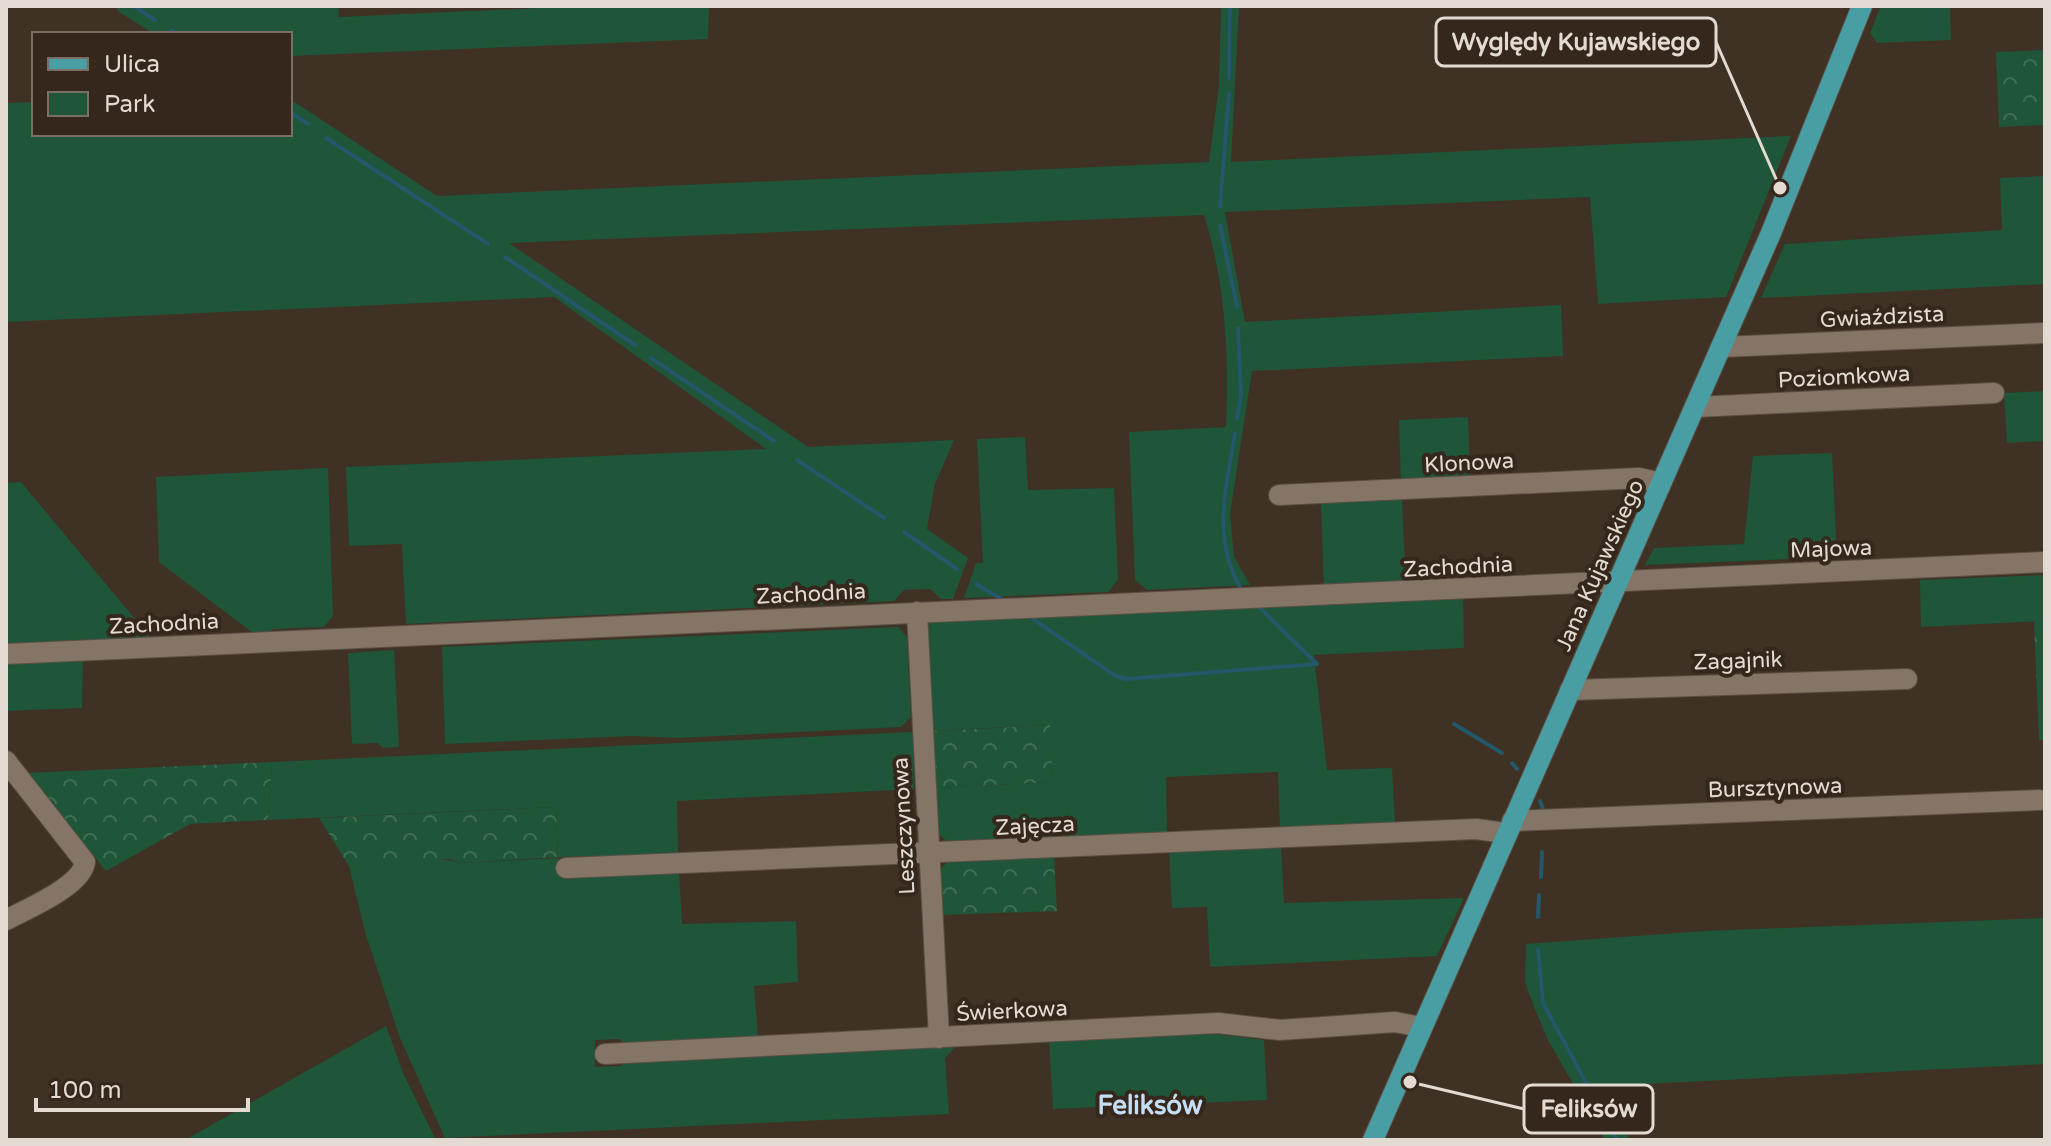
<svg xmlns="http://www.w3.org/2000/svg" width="2051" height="1146" font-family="'Varela Round',sans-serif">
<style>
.green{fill:#1f5538}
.forest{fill:url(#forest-crowns)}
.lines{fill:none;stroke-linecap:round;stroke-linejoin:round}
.stream{stroke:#235769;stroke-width:4}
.minor-casing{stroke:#5b4f44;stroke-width:22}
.major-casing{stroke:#5b4f44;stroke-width:22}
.minor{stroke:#857567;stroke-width:20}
.major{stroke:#499ea3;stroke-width:20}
.labels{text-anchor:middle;stroke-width:8;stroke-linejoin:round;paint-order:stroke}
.street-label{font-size:22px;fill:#e3dad2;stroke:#35271b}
.quarter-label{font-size:26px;font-weight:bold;fill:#c6def5;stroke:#35271b}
.leader{fill:none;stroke:#e3dad2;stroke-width:3}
.callout-dot{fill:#e3dad2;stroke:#35271b;stroke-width:3}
.callout{fill:#35271b;stroke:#e3dad2;stroke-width:3}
.callout-label{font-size:24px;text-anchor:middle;font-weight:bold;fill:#e3dad2}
</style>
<defs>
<pattern id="forest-crowns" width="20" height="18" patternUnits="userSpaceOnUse" patternTransform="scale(2)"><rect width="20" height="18" fill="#1f5538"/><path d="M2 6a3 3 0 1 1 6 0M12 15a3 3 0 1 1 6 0" fill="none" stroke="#3f6d54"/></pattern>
</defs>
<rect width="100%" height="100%" fill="#403125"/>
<g class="green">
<path d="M115,6H338L339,17L584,6H709L708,39L290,56V34H154L119,12Z"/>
<path d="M1221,6H1239L1231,162L1791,136L1726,297L1598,304L1590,197L1225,212L1245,322L1561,305L1563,356L1252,371L1230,514L1234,556L1250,585L1147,590L1135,580L1129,432L1226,427C1229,355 1226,285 1204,215L509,243L808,447L954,440L935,484L927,529L968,558L953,599H941L930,589L904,590L894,601L406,624L402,544L349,546L346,467L766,449L554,297L6,322V103L34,102V134H290V99L437,196L1209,162L1219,85Z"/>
<path d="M1881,6H1950L1951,40L1877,43L1870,33Z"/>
<path d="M2045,176V284L1761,298L1785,244L2002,230L2000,178Z"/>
<path d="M2045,391V441L2007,443L2004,393Z"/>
<path d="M1468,417L1470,479L1401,481L1399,420Z"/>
<path d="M1025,437L1028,490L1114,488L1118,580L1108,592L964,598L976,563H983L977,439Z"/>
<path d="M1832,453L1837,557L1645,565L1654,548L1744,544L1753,456Z"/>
<path d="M328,468L333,616L324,627L273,629L261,639L159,562L156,477Z"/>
<path d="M21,482L155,643L6,650V483Z"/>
<path d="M1402,497L1406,588L1324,590L1321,501Z"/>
<path d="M2045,575V621L1921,627L1920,580Z"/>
<path d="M1463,593L1464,648L1314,655L1327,770L1392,768L1395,824L1280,828L1278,772L1166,777L1167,833L949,843L937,833L935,788L1053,782L1049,725L933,731L928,628L932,617Z"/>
<path d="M898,627L907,637L911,717L901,727L678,738L632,736L445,744L442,647Z"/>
<path d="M394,650L399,747L383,748L378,743L352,744L348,653Z"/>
<path d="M83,654L82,708L6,711V658Z"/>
<path d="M913,732L914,789L677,801L678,854L559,857L557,874L679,871L682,924L796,921L798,982L754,986L758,1037L626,1045L620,1039L595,1040V1067L620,1066L626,1061L956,1046L945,1058L949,1114L445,1138L400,1038L366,935L349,866C377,864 436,854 460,863L558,858L556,807L268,820L272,762Z"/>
<path d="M1281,846L1284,903L1464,898L1437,956L1210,967L1207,907L1172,908L1169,850Z"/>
<path d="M2045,918V1064L1603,1086L1630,1140H1605L1548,1040L1534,1007L1525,982L1526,944L1704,931Z"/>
<path d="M386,1026L404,1075L436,1140H185Z"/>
<path d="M1213,1034L1264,1040L1267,1100L1053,1109L1049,1041Z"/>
</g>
<g class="forest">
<path d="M2045,50V125L1999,127L1996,52Z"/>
<path d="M2034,621H2045V740H2039Z"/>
<path d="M1050,725L1053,782L935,788L933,731Z"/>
<path d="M272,762L268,820L190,824L106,871L27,773Z"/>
<path d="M556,807L558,857L460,863L450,859L349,866L319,818Z"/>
<path d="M1054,855L1057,911L941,915L939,871L950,859Z"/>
</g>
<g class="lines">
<g class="stream">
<path d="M134,6L155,20"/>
<path d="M171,30L176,34"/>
<path d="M1229,78L1230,6"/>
<path d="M290,112L308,124"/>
<path d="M326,138L488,244"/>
<path d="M1220,207L1229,93"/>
<path d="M1220,225L1237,307"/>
<path d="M505,257L635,345"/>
<path d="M651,358L774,441"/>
<path d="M1237,418L1241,395L1238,328"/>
<path d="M1235,433C1226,490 1211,538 1242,591"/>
<path d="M797,460L884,518"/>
<path d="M904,532L957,569"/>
<path d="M976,584L1005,601"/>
<path d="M1260,608L1317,664"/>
<path d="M1033,619L1114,675L1126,679L1317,664"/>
<path d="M1454,724L1502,753"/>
<path d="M1512,763L1517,769"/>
<path d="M1540,801L1543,809"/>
<path d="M1541,877L1542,852"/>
<path d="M1538,917L1539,895"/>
<path d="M1538,949L1543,1003L1617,1140"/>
</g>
<g class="minor-casing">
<g id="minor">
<path d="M1721,347L2045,333"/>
<path d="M1695,407L1994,393"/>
<path d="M1279,495L1639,478L1661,483"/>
<path d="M917,612L939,1038"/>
<path d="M6,654L2045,562"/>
<path d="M1570,690L1907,679"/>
<path d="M6,761L85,862C82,886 27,909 6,920"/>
<path d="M1512,821L2040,800"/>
<path d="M566,868L1476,829L1506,833"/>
<path d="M605,1054L1218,1023L1280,1030L1395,1022L1421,1027"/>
</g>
</g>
<g class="major-casing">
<path id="major" d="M1373,1140L1771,233L1862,6"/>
</g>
<use href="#minor" class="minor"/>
<use href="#major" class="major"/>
</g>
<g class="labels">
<g class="street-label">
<text transform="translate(1882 316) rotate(-3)" y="8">Gwiaździsta</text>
<text transform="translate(1844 376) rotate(-3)" y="8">Poziomkowa</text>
<text transform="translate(1469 462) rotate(-3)" y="8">Klonowa</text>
<text transform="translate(1831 548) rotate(-2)" y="8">Majowa</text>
<text transform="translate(1599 565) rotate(-66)" y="8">Jana Kujawskiego</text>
<text transform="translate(1458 566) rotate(-3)" y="8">Zachodnia</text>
<text transform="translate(811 593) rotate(-3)" y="8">Zachodnia</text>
<text transform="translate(164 623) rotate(-3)" y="8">Zachodnia</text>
<text transform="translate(1738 660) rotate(-2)" y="8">Zagajnik</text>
<text transform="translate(1775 787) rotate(-2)" y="8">Bursztynowa</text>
<text transform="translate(1035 825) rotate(-3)" y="8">Zajęcza</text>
<text transform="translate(903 826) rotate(-93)" y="8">Leszczynowa</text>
<text transform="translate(1012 1010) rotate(-3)" y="8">Świerkowa</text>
</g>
<g class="quarter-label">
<text x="1150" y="1114">Feliksów</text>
</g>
</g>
<path class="leader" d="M1780 188L1716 42M1410 1082L1524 1109"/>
<g class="callout-dot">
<circle cx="1780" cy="188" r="8"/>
<circle cx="1410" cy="1082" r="8"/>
</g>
<g class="callout">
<rect x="1436" y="18" width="280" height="48" rx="8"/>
<rect x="1524" y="1085" width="129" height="48" rx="8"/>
</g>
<g class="callout-label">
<text x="1576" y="50">Wyględy Kujawskiego</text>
<text x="1589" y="1117">Feliksów</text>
</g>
<rect width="2051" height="1146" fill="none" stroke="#e3dad2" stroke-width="16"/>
<rect x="32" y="32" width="260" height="104" fill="#35271b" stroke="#7b6f64" stroke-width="2"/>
<rect x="48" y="58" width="40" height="12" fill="#499ea3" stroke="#7b6f64" stroke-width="2"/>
<text x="104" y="72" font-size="24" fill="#e3dad2">Ulica</text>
<rect x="48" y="92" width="40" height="24" fill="#1f5538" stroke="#7b6f64" stroke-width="2"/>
<text x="104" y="112" font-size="24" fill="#e3dad2">Park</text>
<path d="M36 1098v12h212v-12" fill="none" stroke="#e3dad2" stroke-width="4"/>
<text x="48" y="1098" font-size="24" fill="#e3dad2" stroke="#35271b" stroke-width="6" paint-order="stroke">100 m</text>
</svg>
